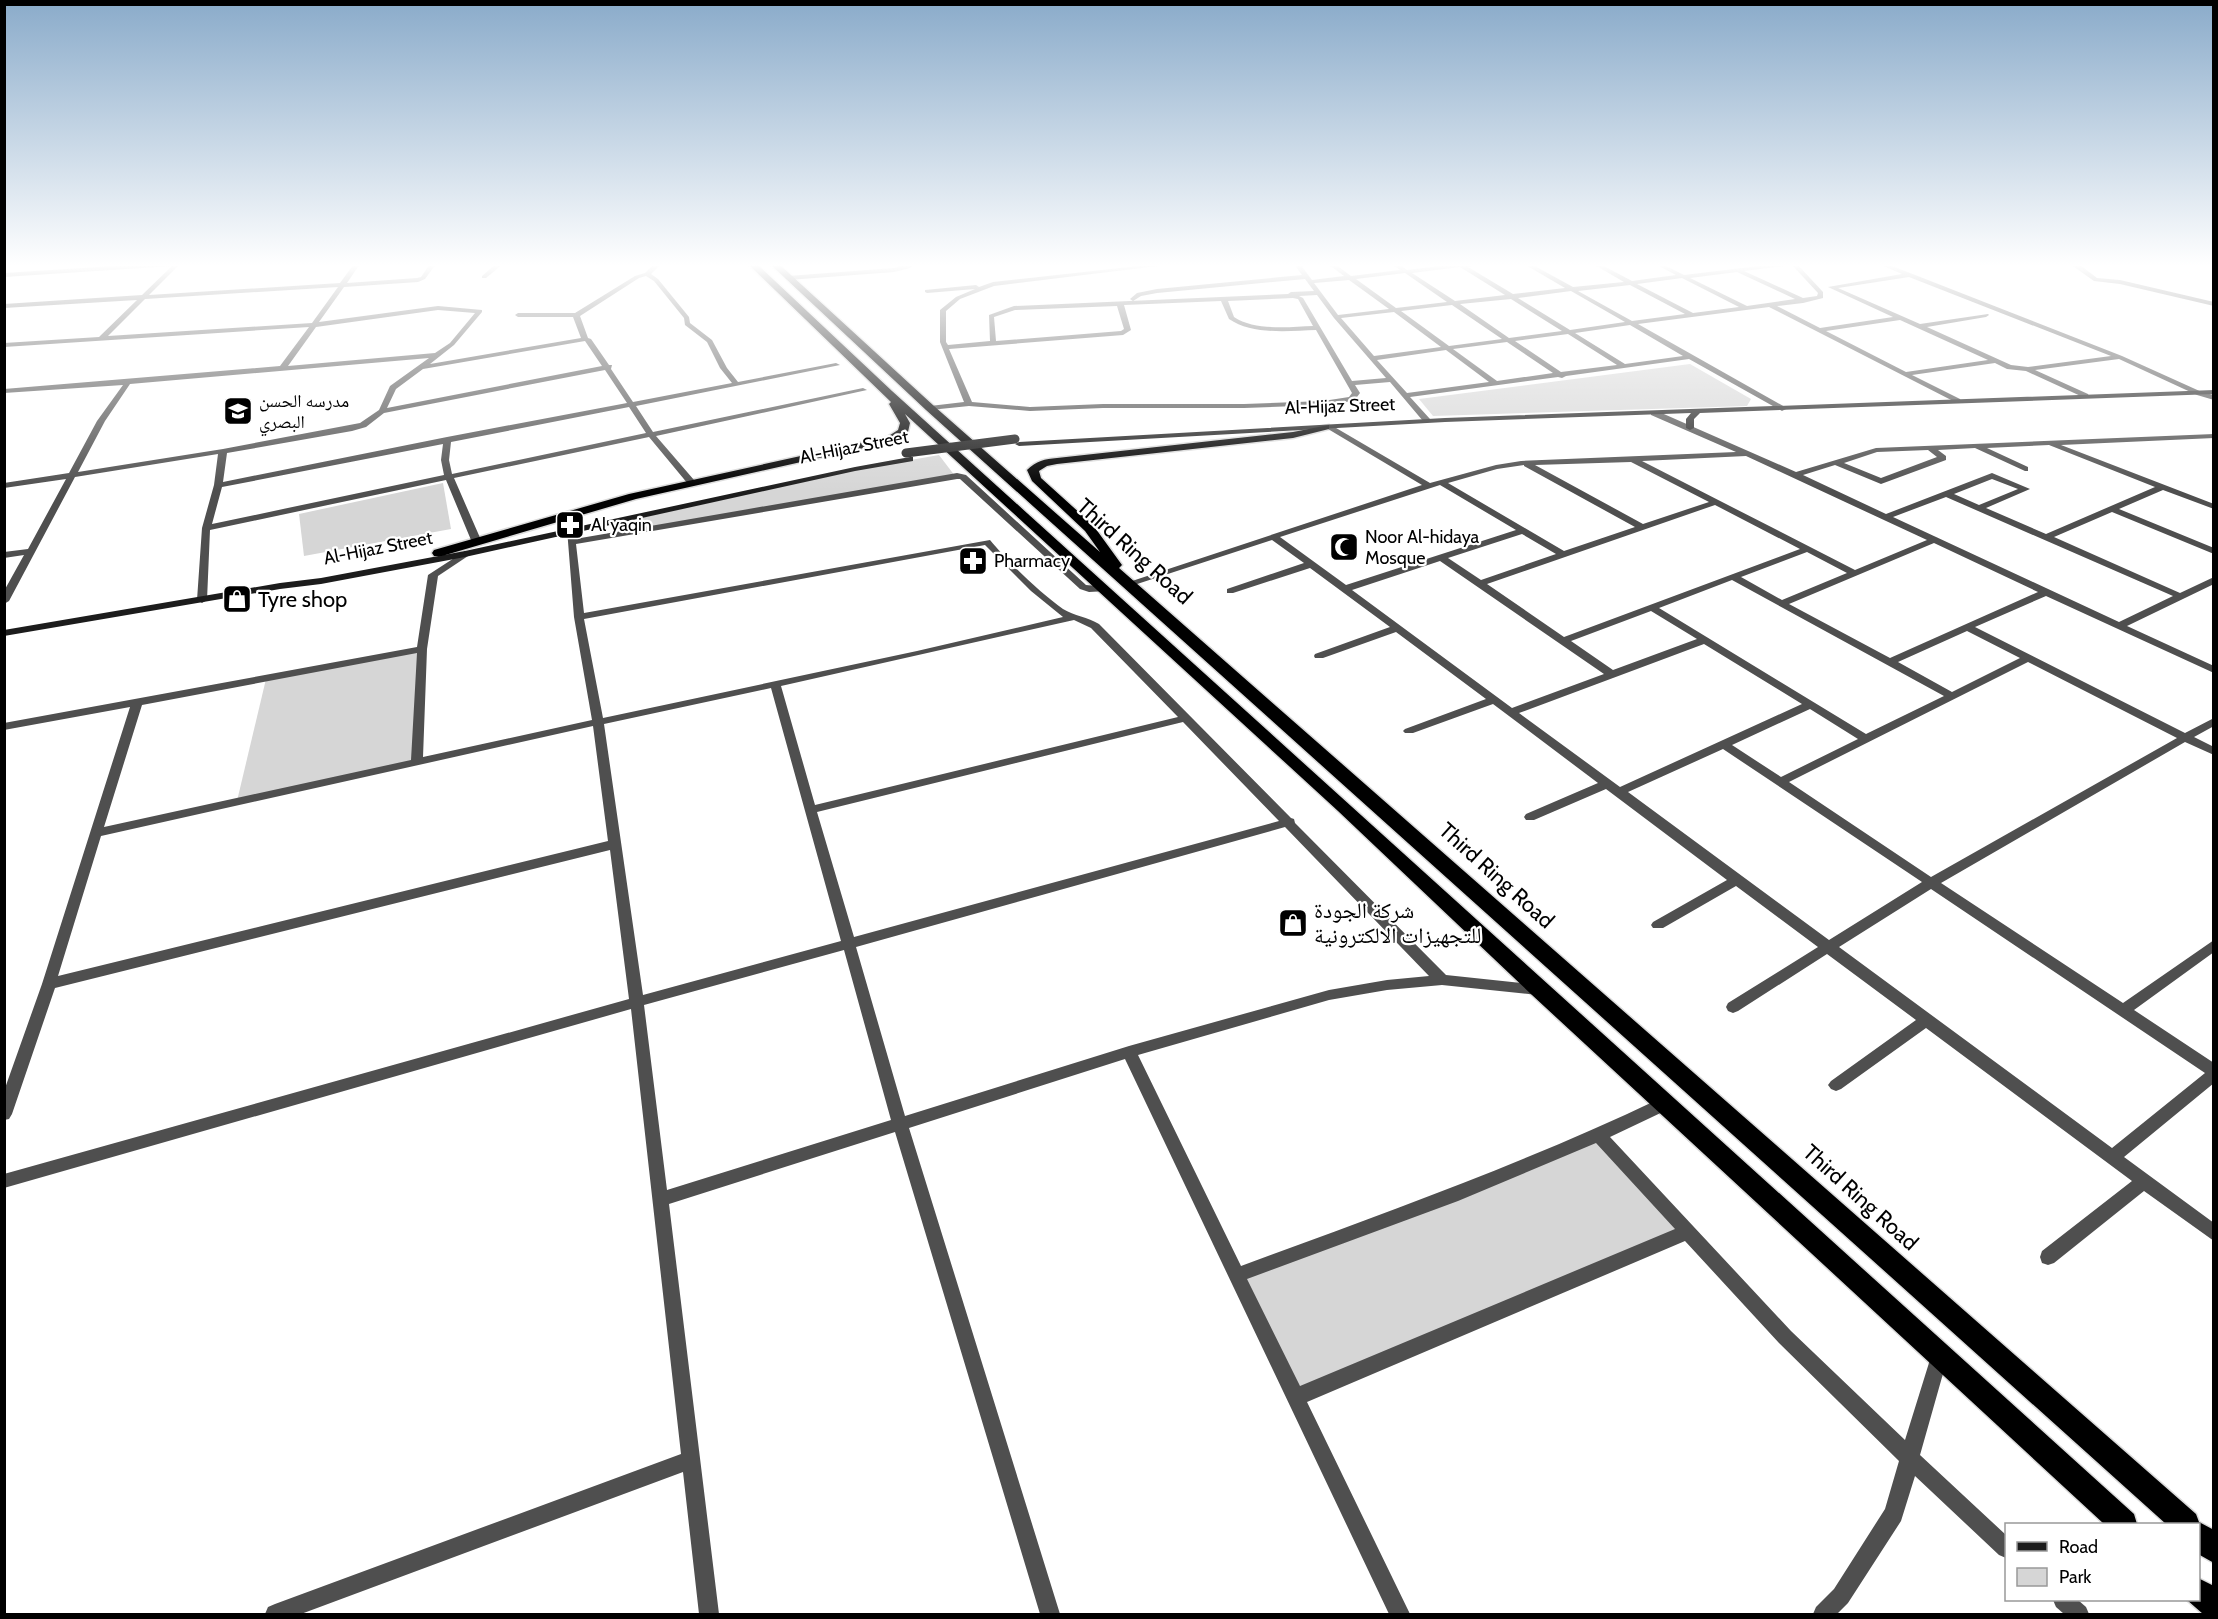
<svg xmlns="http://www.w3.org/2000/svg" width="2218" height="1619" font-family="Cabin,'Noto Naskh Arabic',sans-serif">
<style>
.green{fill:#d6d6d6}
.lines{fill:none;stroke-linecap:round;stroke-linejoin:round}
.trunk-casing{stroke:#dbdbdb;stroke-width:3}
.minor{fill:#4f4f4f;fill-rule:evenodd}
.tertiary{fill:#4f4f4f;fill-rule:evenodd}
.secondary{fill:#1c1c1c;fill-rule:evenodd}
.trunk{fill:#000;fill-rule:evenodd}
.secondary-bridge{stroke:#1c1c1c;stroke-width:9}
.labels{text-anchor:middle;stroke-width:4.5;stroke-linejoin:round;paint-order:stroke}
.far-poi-label{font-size:18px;fill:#000;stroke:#fff;text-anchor:start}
.far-street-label{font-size:18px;fill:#000;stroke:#fff}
.street-label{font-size:22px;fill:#000;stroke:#fff}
.poi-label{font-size:22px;fill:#000;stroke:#fff;text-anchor:start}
</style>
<rect width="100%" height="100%" fill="#fff"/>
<g class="green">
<path d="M1690,364L1751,399L1747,406L1433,416L1419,399Z"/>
<path d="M939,455L955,476L635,531V519L854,470Z"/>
<path d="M443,483L451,529L304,556L299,514Z"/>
<path d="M421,650L417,761L237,801L266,679Z"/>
<path d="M1597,1138L1685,1233L1291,1399L1233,1277Z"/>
</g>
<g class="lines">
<g class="trunk-casing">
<g id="trunk">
<path d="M748,264H757L892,391L2134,1514L2137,1524H2104L1532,995L1338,811L905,414L910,423L908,432L895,441L636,499L442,556H434L432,553L434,550L629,494L887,437L898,430L900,423L889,404L891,402Z"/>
<path d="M770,264H779L934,406L1100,552L1085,531L1032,481L1027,470C1036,461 1045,459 1057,458L1293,432L1329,425V429L1293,438L1057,464L1047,466L1039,471L1041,478L1093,525L1122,565L1119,568L2196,1514L2199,1522L2214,1530V1563L2198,1554V1524H2166L926,410Z"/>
<path d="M2198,1578L2214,1586V1614H2203L2187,1600H2198Z"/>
</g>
</g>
<g class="minor">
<path d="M145,264H180L149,295L340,283L354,264H360L347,283L417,278L421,277L430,264H436L425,279L418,282L344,287L319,322L438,306L482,310V312L454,345L430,364L581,338L573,317H518L515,315L518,313H575L635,276L645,273L654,264H661L651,274L658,279L689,317L690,323L712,340L727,368L738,382L836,363L840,365L636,406L653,432L863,388L867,390L656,436L694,480L695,482L691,485L688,484L649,437L454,478L481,540L476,543L471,540L446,480L210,530L207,600L202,603L197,600L202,528L214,485L218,454L75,477L9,601L4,604V591L24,555L4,558V552L28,549L66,479L4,488V483L69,473L97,421L123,385L4,393V389L280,366L309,327L4,347V343L99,337L137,300L4,308V304L142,295L172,266L4,277V273ZM646,276L654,281L684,318L685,325L707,342L720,368L732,383L633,402L611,369L612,365H609L591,339L588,338L580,316L639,278ZM338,287L312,323L108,336L145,299ZM438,310L475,313L450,343L435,353L288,366L316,327ZM585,341L602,366L387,408L396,389L423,369ZM429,358L390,386L379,410L360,423L223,449L78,472L105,421L130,384ZM605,370L627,403L447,437L223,482L227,453L352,431L366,427L384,413ZM629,407L646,433L452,474L449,460L451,442ZM443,444L441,460L444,475L212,524L222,487Z"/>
<path d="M496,264H503L486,278H482V276Z"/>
<path d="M908,264H914L910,268L894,272L788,280L785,278L788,276L894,268Z"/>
<path d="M1156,264H1174L994,286L960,299L946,311V342L948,345L990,341L989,315L1014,306L1288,294L1291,292L1314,291L1305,279L1157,293L1141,296L1133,301L1130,299L1137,293L1157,289L1302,275L1294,264H1300L1312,280L1344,276L1328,264H1335L1351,276L1400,270L1392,264H1399L1407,270L1456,264H1479L1468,267L1513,294L1565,288L1524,264H1531L1573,287L1624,282L1593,264H1600L1632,281L1676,275L1655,264H1662L1684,275L1775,264H1797L1823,292V298L1803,303L1777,306L1820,328L1893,317L1828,287L1902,274L1879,264H1887L2122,356L2204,393L2197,395L2119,359L2035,370L2088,394L2089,396L2085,398L2026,371L2007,369L1995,363L1912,375L1960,399L1961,401L1957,403L1769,307L1638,324L1785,407L1786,409L1782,411L1689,359L1566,376L1562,378L1558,377L1410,397L1430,419L1426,421H1423L1390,382L1355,385L1360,393L1354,401L1323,405L1244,408H1103L1030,411L969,406L930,410L926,408L930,406L964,402L940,342V310L956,297L975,289L927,293L925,292V290L976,285L979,287L993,282ZM1792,265L1818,293L1817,296L1803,298L1744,271ZM1460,267L1505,295L1455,301L1412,273ZM1737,272L1795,299L1747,306L1690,278ZM1405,273L1447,302L1396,308L1356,279ZM1909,277L2111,356L2028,367L2011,365L1927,327L1986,317L1989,315L1988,314L1920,324L1838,288ZM1682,278L1739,307L1693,313L1637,284ZM1349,280L1389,309L1338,315L1314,283ZM1630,285L1685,314L1632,321L1578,291ZM1571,291L1625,322L1570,330L1518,298ZM1317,295L1334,318L1386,378L1352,381L1303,298L1299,296ZM1293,298L1298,299L1313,326C1289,327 1255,331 1234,317L1228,301ZM1511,299L1562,331L1509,338L1460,304ZM1221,301L1229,319C1252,335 1288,331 1316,330L1352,393L1349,397L1323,401L1244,404H1103L1030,407L972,402L949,349L1123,335L1131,330L1124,305ZM1452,305L1502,339L1449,346L1401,311ZM1117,306L1124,329L1121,331L996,341L994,317L1015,310ZM1394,312L1441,347L1374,356L1341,318ZM1900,320L1988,360L1906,372L1826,331ZM1630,325L1683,356L1625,364L1575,333ZM1568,334L1617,365L1561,372L1515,341ZM1507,342L1553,373L1497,381L1453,349ZM1446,350L1489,382L1407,393L1377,360Z"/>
<path d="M2070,264L2080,265L2097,278L2120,280L2214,302V306L2120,284L2094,281Z"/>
<path d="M1651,411H1657L1796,472L1876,448L2214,434V438L2061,445L2214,504V509L2163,490L2119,509L2214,548V554L2112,512L2054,537L2180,593L2214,577V584L2127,626L2214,666V673L2046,596L1975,627L2185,733L2214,718V726L2194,737L2214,747V755L2185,742L1941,883L2123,1003L2214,940V952L2134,1010L2214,1063V1083L2124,1157L2214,1223V1241L2144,1191L2054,1263L2048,1265L2042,1263L2040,1257L2042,1251L2132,1181L1926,1028L1841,1089L1836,1091L1831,1089L1828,1085L1831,1081L1916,1020L1827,954L1738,1011L1733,1013L1728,1011L1726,1007L1728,1003L1818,947L1736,886L1663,928H1653L1651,925L1653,922L1727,880L1606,789L1534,820H1526L1524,817L1526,814L1598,783L1493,704L1413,733H1405L1403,731L1405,729L1486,699L1396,632L1323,658H1315L1314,656L1315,654L1390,627L1310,568L1233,593H1227V589L1304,563L1272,540L1131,586H1125L1123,584L1422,485L1328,429L1327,427L1331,425L1430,483L1496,465L1521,461L1736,452L1651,415ZM2049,445L2155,487L2046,534L1986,508L2030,489L1992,473L1886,514L1803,475L1835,465L1881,484L1946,460V456L1938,450L1975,448L2025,471H2028V467L1987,448ZM1928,450L1937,457L1881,478L1844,463L1877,452ZM1746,456L1927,540L1855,570L1642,461ZM1631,462L1709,502L1643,524L1535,465ZM1524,465V466L1635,527L1564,551L1448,483L1497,469ZM1992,479L2018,489L1979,505L1954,494ZM1440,485L1516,530L1346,585L1280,537ZM1946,497L2173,596L2119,622L1893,517ZM1715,505L1800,549L1564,637L1487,584ZM1522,534L1556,554L1481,580L1448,558ZM1934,543L2038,592L1890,658L1789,604ZM1807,552L1847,573L1782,600L1741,577ZM1440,561L1604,674L1512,708L1352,590ZM1732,580L1944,696L1866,734L1659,608ZM1651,611L1697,639L1613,670L1571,641ZM1967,631L2020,658L1952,692L1898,662ZM1704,644L1802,704L1620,787L1519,713ZM2028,662L2177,738L1931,877L1789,782ZM1810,709L1858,739L1781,777L1732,745ZM1723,749L1922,882L1829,940L1628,792ZM1931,889L2205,1073L2112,1148L1839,947Z"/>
<path d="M957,473L966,475L1086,585L1107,587V591L1089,592L1080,589L960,479H957L576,544L584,613L990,540C1008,562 1040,593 1063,609C1074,616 1088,617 1099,624L1291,818L1294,819L1295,823L1446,975L1539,985L1544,986L1546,990L1544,994L1539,995L1442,985L1387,990L1329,1000L1138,1055L1241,1266C1382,1214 1523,1164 1659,1099L1664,1098L1669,1099L1672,1104L1669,1109L1610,1137L1791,1331L1905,1440L1933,1350L1939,1347L1945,1350L1948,1356L1920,1455L2006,1535V1558L1999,1555L1915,1476L1901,1521L1848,1603L1837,1614H1813L1816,1607L1834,1589L1885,1509L1899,1461L1779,1343L1685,1241L1307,1402L1410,1614H1389L1125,1059L909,1128L1060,1614H1040L895,1132L669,1204L719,1614H699L683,1472L301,1614H265L268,1607L275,1604L681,1454L631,1009L4,1188V1174L629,999L610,850L55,988L12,1114L9,1119L4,1120V1091L42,984L130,707L4,730V723L417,647L428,575L465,551L470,554L468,556L438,576L427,649L423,757L592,720L574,617L567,529H573L575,539ZM985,545L1031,591L1063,617L917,651L603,718L584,619ZM1074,620L1091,628L1178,717L815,805L781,686ZM417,653L411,760L104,827L142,705ZM771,688L841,941L643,995L604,724ZM1183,722L1279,821L854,937L817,812ZM593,726L608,841L58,976L101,836ZM1285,827L1429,976L1387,980L1329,990L1129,1046L905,1116L856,947ZM844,950L891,1120L667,1190L644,1005ZM1596,1143L1675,1229L1300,1386L1247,1279L1458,1201Z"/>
<path d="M2053,1600H2078L2086,1607L2089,1614H2064L2056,1607Z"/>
</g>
<path class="tertiary" d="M2197,391L2214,395V400L2197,395Z"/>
<g class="secondary">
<path d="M2214,390V394L1700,413L1694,419V428L1690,430L1686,428V419L1691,413L1445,422L1019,446L1015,444L1019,442L1445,418Z"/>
<path d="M910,457H913V461L855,471L465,557L321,584L280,589L4,636V630L280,583L321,578L465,551L855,467Z"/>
</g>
<use href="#trunk" class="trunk"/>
<path class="secondary-bridge" d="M906,453L1015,439"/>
</g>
<linearGradient id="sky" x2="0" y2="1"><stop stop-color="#8aabca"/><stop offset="0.54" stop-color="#fff"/><stop offset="1" stop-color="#fff" stop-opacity="0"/></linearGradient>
<rect width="2218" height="491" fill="url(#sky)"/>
<defs>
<g id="school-square" transform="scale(1.5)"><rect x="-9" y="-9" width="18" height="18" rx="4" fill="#000" stroke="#fff"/><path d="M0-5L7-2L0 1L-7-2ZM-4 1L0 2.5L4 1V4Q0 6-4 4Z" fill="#fff"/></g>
<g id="pharmacy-square" transform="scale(1.5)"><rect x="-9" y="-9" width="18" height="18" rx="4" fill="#000" stroke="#fff"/><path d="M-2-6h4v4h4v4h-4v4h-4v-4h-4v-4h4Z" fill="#fff"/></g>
<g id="mosque-square" transform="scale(1.5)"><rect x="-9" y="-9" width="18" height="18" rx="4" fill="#000" stroke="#fff"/><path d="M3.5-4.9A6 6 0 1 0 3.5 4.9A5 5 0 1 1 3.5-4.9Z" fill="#fff"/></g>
<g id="shop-square" transform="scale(1.5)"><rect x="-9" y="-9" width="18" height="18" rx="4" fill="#000" stroke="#fff"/><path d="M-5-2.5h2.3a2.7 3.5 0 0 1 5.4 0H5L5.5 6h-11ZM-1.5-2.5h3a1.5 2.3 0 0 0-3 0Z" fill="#fff"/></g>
</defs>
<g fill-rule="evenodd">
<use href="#school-square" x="238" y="411"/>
<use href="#pharmacy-square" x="570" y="525"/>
<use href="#mosque-square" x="1344" y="547"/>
<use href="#pharmacy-square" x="973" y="561"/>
<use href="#shop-square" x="237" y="599"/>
<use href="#shop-square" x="1293" y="923"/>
</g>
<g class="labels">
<g class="far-poi-label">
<text x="259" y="407">مدرسه الحسن<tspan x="259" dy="21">البصري</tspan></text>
<text x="591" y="531">Al yaqin</text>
<text x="1365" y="543">Noor Al-hidaya<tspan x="1365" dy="21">Mosque</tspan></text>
<text x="994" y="567">Pharmacy</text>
</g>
<g class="far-street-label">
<text transform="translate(1340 406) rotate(-2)" y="6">Al-Hijaz Street</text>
<text transform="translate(854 447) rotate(-11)" y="6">Al-Hijaz Street</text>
<text transform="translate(378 548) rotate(-11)" y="6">Al-Hijaz Street</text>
</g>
<g class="street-label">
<text transform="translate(1135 551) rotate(42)" y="8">Third Ring Road</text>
<text transform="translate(1497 875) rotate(42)" y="8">Third Ring Road</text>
<text transform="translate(1861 1197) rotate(42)" y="8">Third Ring Road</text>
</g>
<g class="poi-label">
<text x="258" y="607">Tyre shop</text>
<text x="1314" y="918">شركة الجودة<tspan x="1314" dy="25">للتجهيزات الالكترونية</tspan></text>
</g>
</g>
<rect width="2218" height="1619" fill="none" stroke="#000000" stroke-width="12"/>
<rect x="2005" y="1523" width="195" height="78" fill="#ffffff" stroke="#999999" stroke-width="1.5"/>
<rect x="2017" y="1542" width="30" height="9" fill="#1c1c1c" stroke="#999999" stroke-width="1.5"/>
<text x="2059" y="1553" font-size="18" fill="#000000">Road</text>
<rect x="2017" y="1568" width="30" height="18" fill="#d6d6d6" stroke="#999999" stroke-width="1.5"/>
<text x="2059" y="1583" font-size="18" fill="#000000">Park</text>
</svg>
